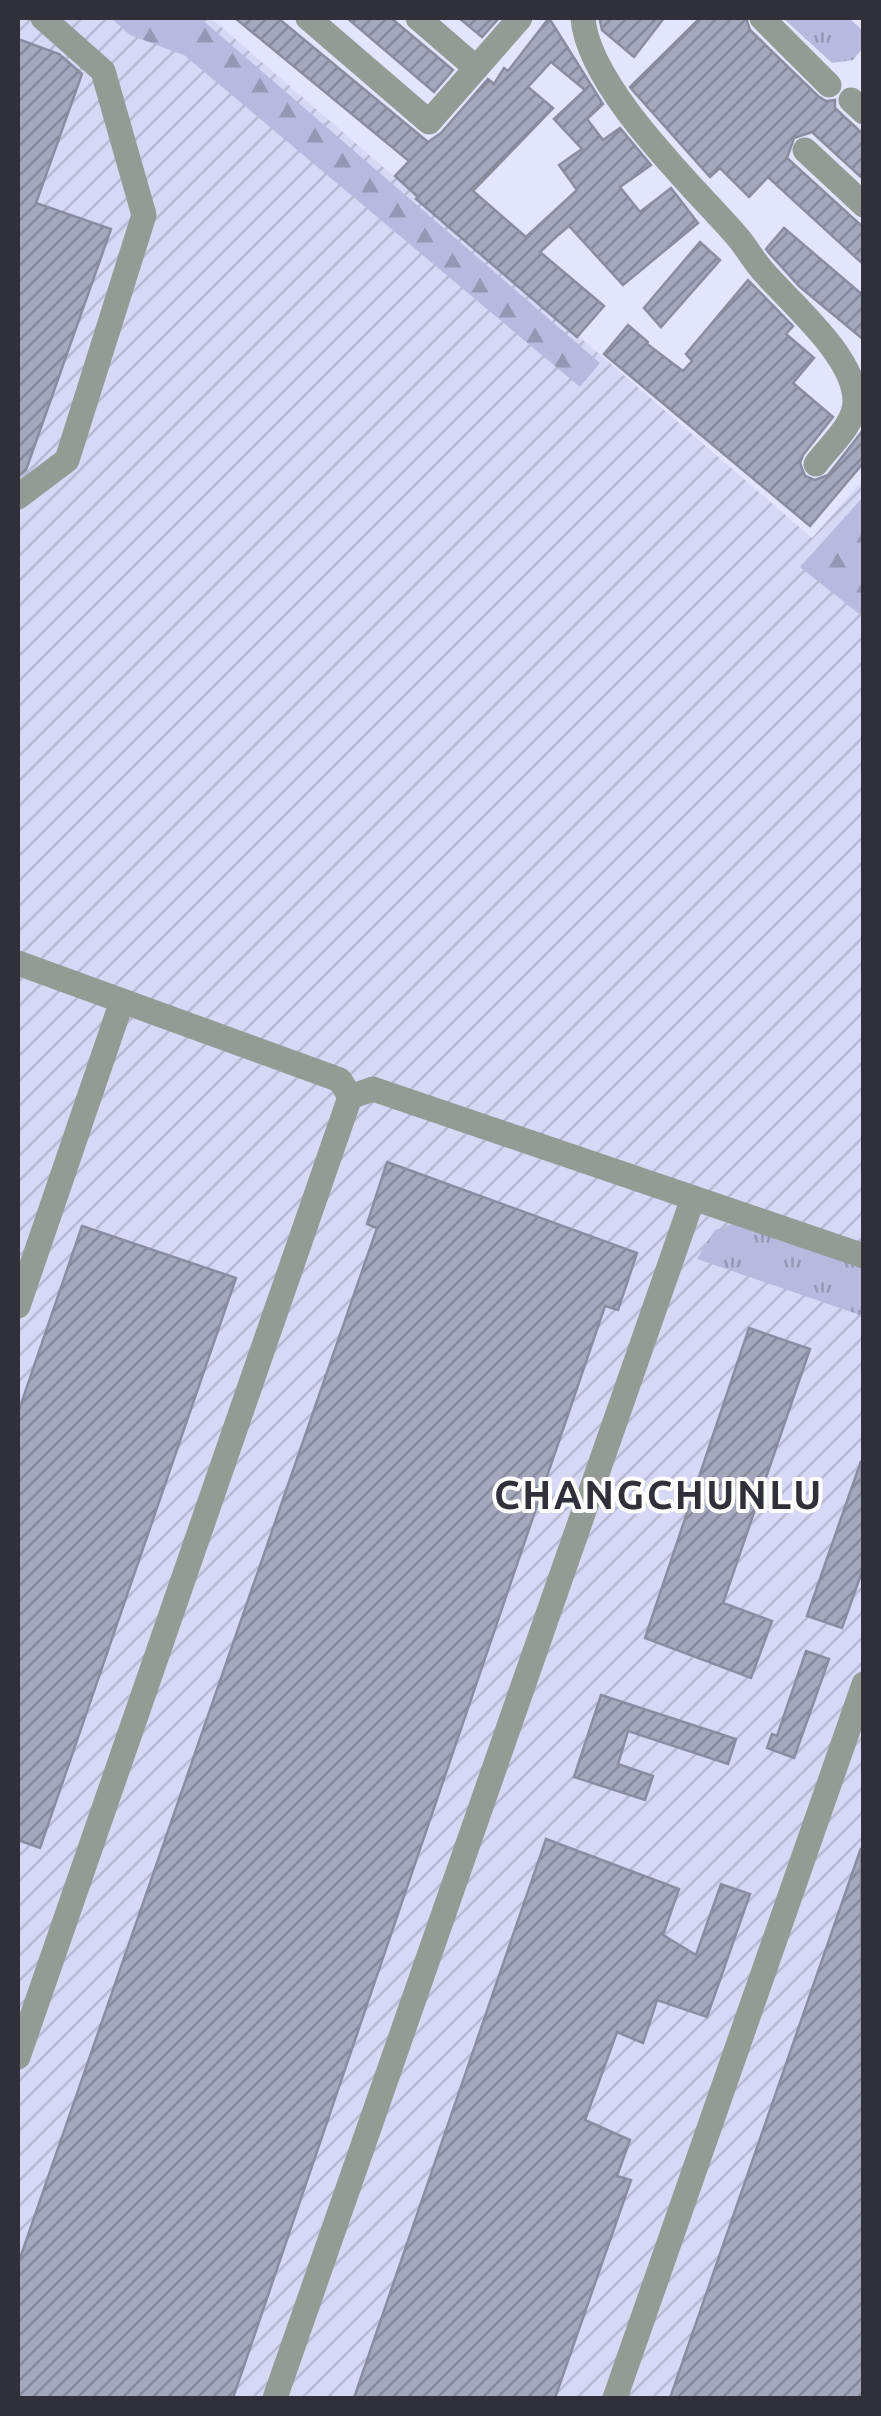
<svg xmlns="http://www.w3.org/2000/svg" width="881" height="2416" font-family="Ubuntu,sans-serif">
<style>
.industrial{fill:url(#industrial-furrows)}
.grass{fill:url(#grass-tufts)}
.forest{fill:url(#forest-firs)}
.building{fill:url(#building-hatch);stroke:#8a8ca2;stroke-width:2.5;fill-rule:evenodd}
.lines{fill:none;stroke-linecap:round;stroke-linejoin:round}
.minor{stroke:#929b94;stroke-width:25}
.labels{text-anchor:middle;stroke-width:8;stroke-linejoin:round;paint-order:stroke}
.district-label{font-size:40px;font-weight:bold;letter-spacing:2.5px;fill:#2f3039;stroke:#fff}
</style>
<defs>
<pattern id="industrial-furrows" width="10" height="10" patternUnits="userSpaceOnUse" patternTransform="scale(2.5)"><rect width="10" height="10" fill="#d6d8f6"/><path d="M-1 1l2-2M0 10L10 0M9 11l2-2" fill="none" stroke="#b8bad4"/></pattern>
<pattern id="grass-tufts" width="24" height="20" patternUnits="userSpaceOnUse" patternTransform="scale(2.5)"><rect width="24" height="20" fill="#b7bade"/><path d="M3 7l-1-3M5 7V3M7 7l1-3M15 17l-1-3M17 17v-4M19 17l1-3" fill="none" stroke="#9598b5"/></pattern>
<pattern id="forest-firs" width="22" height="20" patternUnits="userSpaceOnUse" patternTransform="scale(2.5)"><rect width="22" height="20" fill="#b7bade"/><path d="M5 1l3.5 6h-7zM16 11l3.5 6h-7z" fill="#9598b5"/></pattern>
<pattern id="building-hatch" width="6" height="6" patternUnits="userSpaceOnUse" patternTransform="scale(2.5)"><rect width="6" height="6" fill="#a5a7bd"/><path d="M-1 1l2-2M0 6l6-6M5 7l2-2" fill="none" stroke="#87889b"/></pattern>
</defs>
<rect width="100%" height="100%" fill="#e2e5fd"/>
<path class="industrial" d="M18,18H211L812,538L863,480V2398H18Z"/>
<g class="grass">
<path d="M783,18H849L863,31V48L853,60L832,63Z"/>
<path d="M736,1223L863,1266V1316L697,1259L715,1230Z"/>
</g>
<g class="forest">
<path d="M111,18H200L600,363L580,387L184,55L130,35Z"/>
<path d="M863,497V617L800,567Z"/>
</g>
<g class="building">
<path d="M235,18H278L428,142L441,133L488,79L494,84L504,68L508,71L549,18L603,104L587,119L603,140L620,128L651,165L620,187L640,212L671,188L698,223L623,285L569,226L557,236L540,252L604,306L577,337L416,199L418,197L395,176L409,161ZM551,62L585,90L554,119L582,149L559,165L577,190L526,237L473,191L553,108L528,87Z"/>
<path d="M347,18H391L453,70L434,92Z"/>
<path d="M459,18H499L482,37Z"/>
<path d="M603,18H664L634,57L602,30L600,21Z"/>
<path d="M700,18H746L750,30L818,96L826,101L835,100V108L864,135V180L812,132L794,138L787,158L864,228V265L768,177L749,197L720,168L710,177L635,93L630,87Z"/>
<path d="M18,39L59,54L82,74L36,203L111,229L26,470L18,477Z"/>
<path d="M784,228L864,296V340L800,287L769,253L766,249Z"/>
<path d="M700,242L720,260L661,327L644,308Z"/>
<path d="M748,280L793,326L786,334L814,358L793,383L833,417L803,455L800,463L805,476L815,480L828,475L864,429V462L810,526L604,354L628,325L648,342L647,344L683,371L692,361L686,354Z"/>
<path d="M387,1162L637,1253L618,1310L605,1306L233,2398H18V2264L377,1228L367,1224Z"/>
<path d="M82,1226L236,1278L40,1848L18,1840V1413Z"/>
<path d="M749,1328L810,1349L723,1603L772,1621L751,1678L645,1638Z"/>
<path d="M861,1461L864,1566L842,1628L807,1616Z"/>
<path d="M806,1651L829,1659L794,1758L767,1748L772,1734L777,1736Z"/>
<path d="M601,1695L736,1739L728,1764L628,1731L618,1764L653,1776L645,1800L574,1777Z"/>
<path d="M546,1839L679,1889L663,1935L696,1955L721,1884L750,1894L707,2017L657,2000L643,2043L617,2032L585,2120L630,2140L617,2176L631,2180L555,2398H354Z"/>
<path d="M861,1848L864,2398H670Z"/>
</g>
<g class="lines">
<g class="minor">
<path d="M308,18L429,122L520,18"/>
<path d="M418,18L476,68"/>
<path d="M583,18C588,86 690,183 735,234C746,246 753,260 763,271C790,303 854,355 855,400C856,424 829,446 816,464"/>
<path d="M762,18L829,85"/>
<path d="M851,100L864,112"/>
<path d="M805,150L864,205"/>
<path d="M18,497L67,460L144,215L103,71L43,18"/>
<path d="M18,963L340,1080L350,1097"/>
<path d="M350,1097L373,1089L864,1256"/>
<path d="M18,1306L122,1001"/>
<path d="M18,2057L350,1097"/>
<path d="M275,2398L693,1198"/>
<path d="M615,2398L864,1684"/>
</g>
</g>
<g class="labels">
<g class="district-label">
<text x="659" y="1509">CHANGCHUNLU</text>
</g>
</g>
<rect width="881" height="2416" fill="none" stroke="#2f3039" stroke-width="40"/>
</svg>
